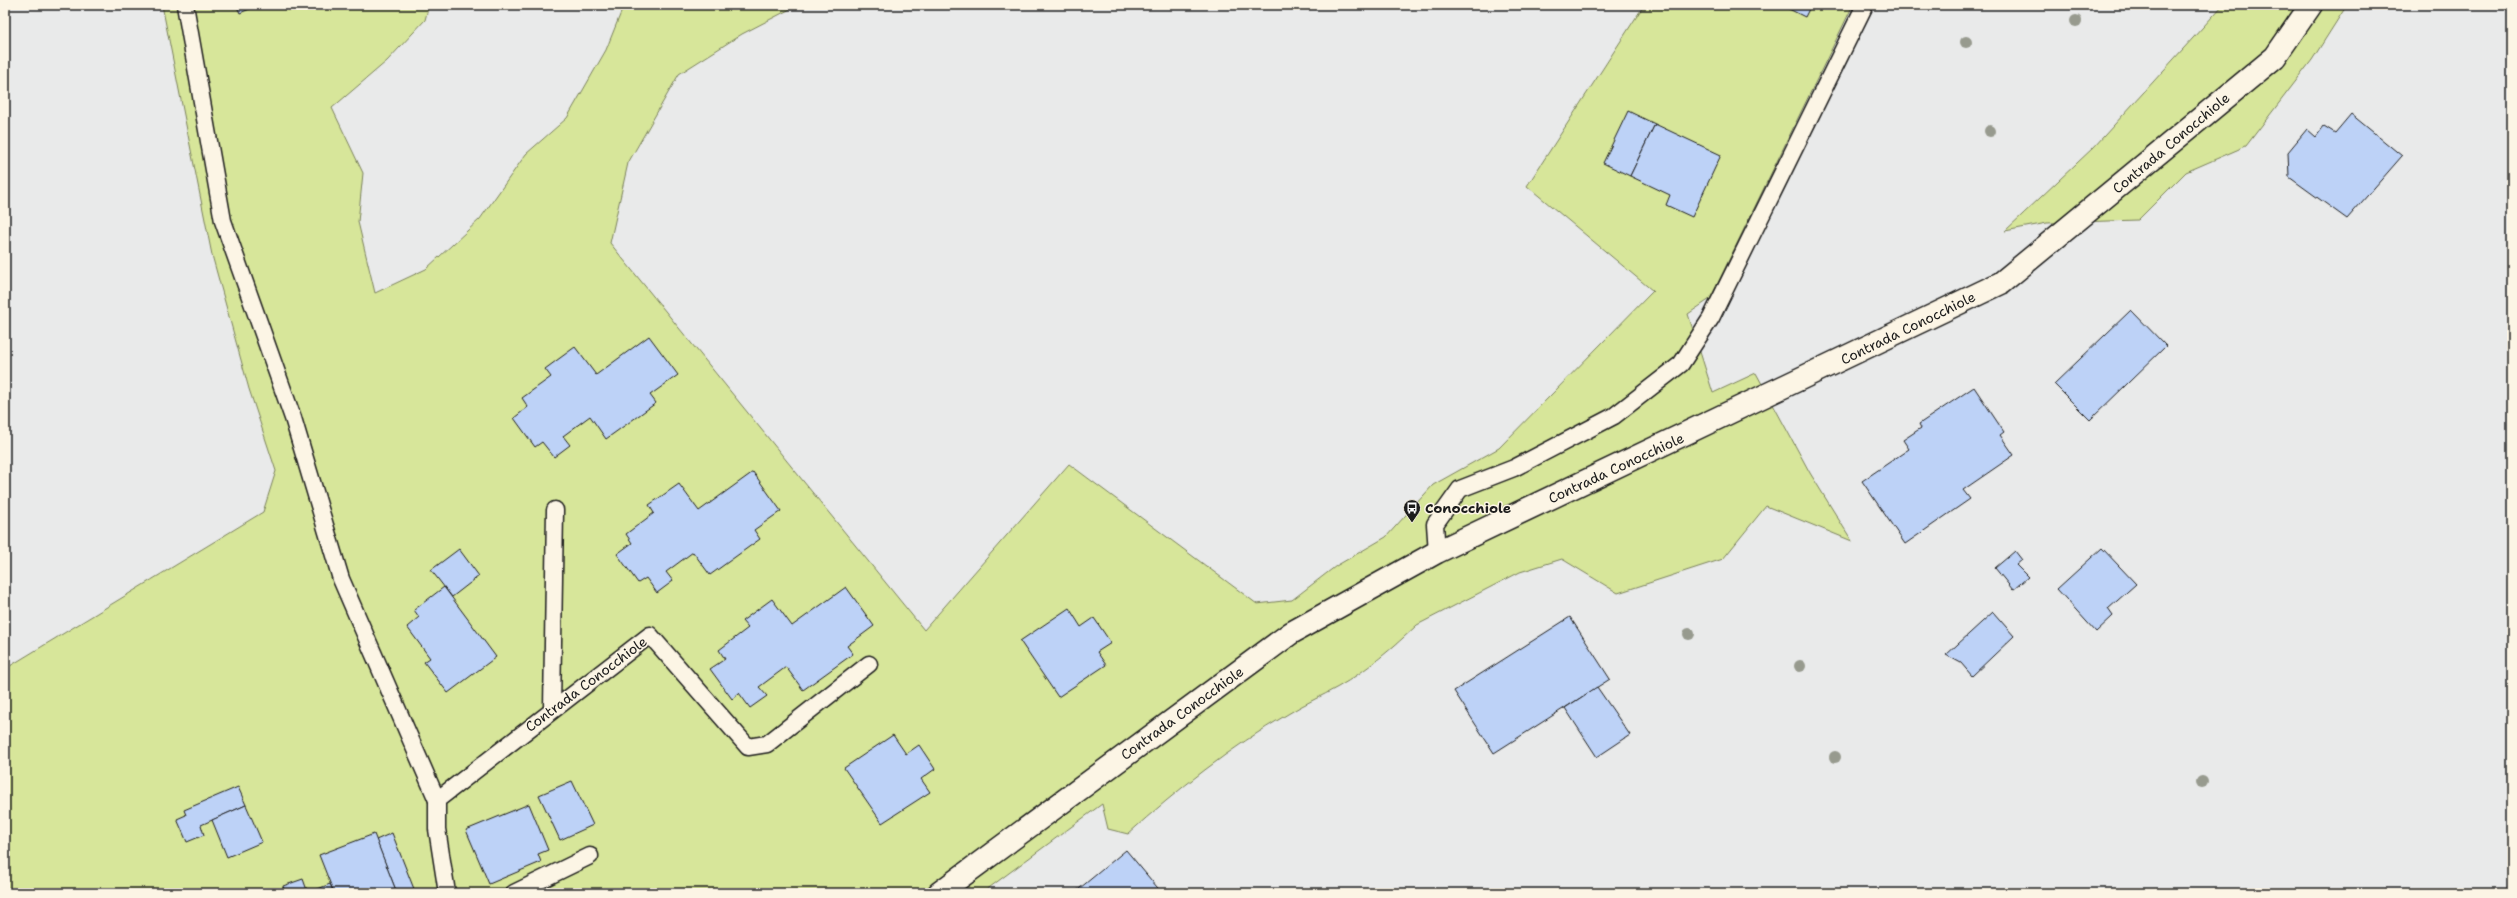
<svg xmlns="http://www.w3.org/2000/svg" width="2517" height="898" font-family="'Shantell Sans',sans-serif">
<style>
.green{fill:#d7e69a;stroke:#7a815b}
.building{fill:#bdd2f7;stroke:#1c1c1c}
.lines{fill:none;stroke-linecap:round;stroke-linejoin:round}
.service-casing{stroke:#1c1c1c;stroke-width:19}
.minor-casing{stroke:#1c1c1c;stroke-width:25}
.service{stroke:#fcf5e5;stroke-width:16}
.minor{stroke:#fcf5e5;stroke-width:22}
.tree{fill:#979a8e}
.labels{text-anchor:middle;stroke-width:3;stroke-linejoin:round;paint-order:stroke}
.street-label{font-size:14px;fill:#1c1c1c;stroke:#fcf5e5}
.poi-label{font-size:14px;font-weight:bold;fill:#1c1c1c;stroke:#fcf5e5;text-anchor:start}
</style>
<rect width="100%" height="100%" fill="#e9eaea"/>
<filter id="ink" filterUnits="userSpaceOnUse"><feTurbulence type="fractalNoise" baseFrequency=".025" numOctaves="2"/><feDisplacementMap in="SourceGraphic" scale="8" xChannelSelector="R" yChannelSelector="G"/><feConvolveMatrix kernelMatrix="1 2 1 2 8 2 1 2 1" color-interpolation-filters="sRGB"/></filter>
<g filter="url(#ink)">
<g class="green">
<path d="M162,5H429L425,20L387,61L332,108L363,173L358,222L375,293L426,269L480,219L526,154L567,118L606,50L624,5H798L742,34L679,74L628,163L610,243L924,630L1069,464L1257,604L1292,600L1336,566L1386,537L1433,485L1499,448L1653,291L1527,186L1644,5H1853L1710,299L1688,314L1713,393L1756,373L1810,473L1852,541L1766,506L1723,559L1618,593L1562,559L1520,572L1417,625C1395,646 1365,672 1338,687C1322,696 1304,704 1288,714C1230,748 1178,789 1128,834L1108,829L1102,804L982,893H5V669L263,512L276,471L249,389L212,255Z"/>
<path d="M2223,5H2347L2312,60L2246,146L2186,172L2138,220L2047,223L2005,231L2094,147Z"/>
</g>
<g class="building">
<path d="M236,5H259L240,13Z"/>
<path d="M1781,5H1811L1805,17Z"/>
<path d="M1628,111L1655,124L1630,176L1603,163Z"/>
<path d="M2351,114L2402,156L2347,219L2289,177L2288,152L2307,129L2316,137L2324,126L2335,133Z"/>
<path d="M1655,124L1721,155L1692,217L1666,205L1670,195L1630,176Z"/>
<path d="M2131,310L2166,346L2090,420L2054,384Z"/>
<path d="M649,336L678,375L650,395L656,403L606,439L590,416L563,436L570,445L554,457L542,442L535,447L514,418L528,407L522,398L551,377L545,369L575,347L596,375Z"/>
<path d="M1974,387L2004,432L2000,435L2014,455L1963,490L1970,499L1905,544L1862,481L1909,449L1903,440L1921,428L1919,424Z"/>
<path d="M753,472L781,511L754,530L760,539L710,575L693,552L666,572L673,581L657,593L646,578L638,583L617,554L632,543L626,534L654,513L649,505L679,484L699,511Z"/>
<path d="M2102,548L2136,584L2108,609L2113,616L2096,632L2057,589Z"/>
<path d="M459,549L479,576L452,597L431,570Z"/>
<path d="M2015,551L2022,560L2016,565L2028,577L2013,590L1995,568Z"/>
<path d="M444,587L496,657L448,693L424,662L430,658L407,627L419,617L414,610Z"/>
<path d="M846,587L874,626L847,646L853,654L803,690L786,667L759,687L767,696L750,708L739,693L732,699L710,669L725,659L719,650L748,628L742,621L772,599L792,626Z"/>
<path d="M1069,608L1081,627L1094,618L1111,643L1097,652L1106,665L1058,697L1020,641Z"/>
<path d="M1993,612L2014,636L1972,676L1961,663L1946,655Z"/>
<path d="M1570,617L1610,679L1494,753L1454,691Z"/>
<path d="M1597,687L1630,735L1597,757L1565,708Z"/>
<path d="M893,735L906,754L919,745L935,769L921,779L930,792L882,823L844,768Z"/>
<path d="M572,781L593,825L560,840L539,795Z"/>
<path d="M238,787L246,805L201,825L204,835L187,842L177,819L186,815L184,810Z"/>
<path d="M529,804L548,850L538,854L541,862L489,884L466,830Z"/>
<path d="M246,805L262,842L227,857L212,820Z"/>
<path d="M392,833L414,889L404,893H397L376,840Z"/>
<path d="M374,834L397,893H334L319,855Z"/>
<path d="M1126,850L1162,893H1074Z"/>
<path d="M303,879L308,893L330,884L334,893H285L283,886Z"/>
</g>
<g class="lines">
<g class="service-casing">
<g id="service">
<path d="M185,5L223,221L293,418L341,579L437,800"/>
<path d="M1437,552L1435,524L1460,489L1514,468L1614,416L1681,364L1711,318L1865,5"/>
<path d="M552,709L555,510"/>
<path d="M447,893L437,829V800L650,635L748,747L767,744L869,664"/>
<path d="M514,893L590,856"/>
</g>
</g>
<g class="minor-casing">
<path id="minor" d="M939,893L1291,633L1437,552L2001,283L2275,57L2311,5"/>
</g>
<use href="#service" class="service"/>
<use href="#minor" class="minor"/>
</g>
<g class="tree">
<circle cx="2076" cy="21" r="6"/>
<circle cx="1966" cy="42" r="6"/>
<circle cx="1990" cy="131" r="6"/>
<circle cx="1689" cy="634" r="6"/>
<circle cx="1800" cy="666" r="6"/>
<circle cx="1835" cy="757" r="6"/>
<circle cx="2202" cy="782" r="6"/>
</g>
</g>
<defs>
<g id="bus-pin" transform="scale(0.9)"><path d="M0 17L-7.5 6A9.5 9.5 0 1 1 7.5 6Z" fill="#1c1c1c" stroke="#fcf5e5"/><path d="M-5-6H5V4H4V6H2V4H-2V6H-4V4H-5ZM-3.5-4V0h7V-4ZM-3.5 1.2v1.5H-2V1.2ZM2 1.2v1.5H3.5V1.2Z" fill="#fff"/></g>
</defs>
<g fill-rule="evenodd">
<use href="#bus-pin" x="1412" y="508"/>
</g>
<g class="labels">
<g class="street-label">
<text transform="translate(2171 143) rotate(-40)" y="5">Contrada Conocchiole</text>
<text transform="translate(1908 328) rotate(-26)" y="5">Contrada Conocchiole</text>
<text transform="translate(1616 468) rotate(-25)" y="5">Contrada Conocchiole</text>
<text transform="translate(586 684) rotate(-37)" y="5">Contrada Conocchiole</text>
<text transform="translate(1182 713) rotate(-36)" y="5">Contrada Conocchiole</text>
</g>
<g class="poi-label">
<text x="1425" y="513">Conocchiole</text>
</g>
</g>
<rect width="2517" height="898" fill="none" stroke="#fcf5e5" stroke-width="20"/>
<rect x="10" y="10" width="2497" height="878" fill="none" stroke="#1c1c1c" stroke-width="1.5" filter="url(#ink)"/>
</svg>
